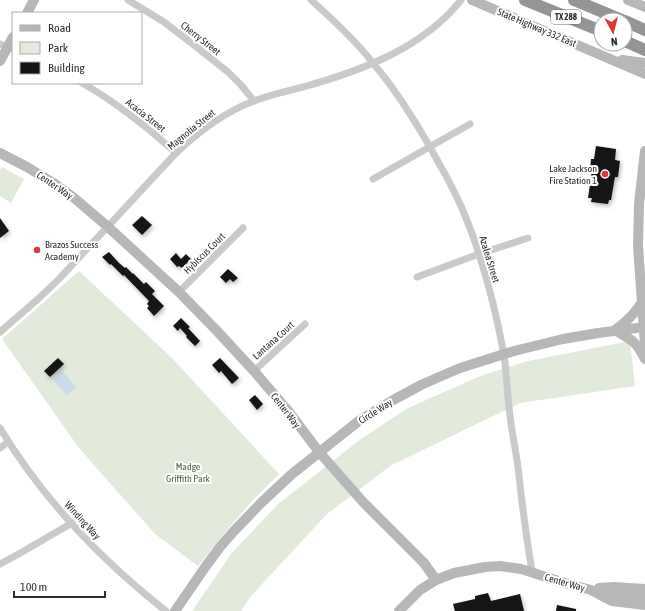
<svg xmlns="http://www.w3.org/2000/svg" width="645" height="611" font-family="'Asap Condensed',sans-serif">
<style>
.green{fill:#e2eadc}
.water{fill:#c9dae9}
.building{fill:#141414;filter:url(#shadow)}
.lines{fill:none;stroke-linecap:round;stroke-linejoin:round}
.street{stroke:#cacaca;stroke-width:7}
.secondary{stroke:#b7b7b7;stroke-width:10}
.highway{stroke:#949494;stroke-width:12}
.poi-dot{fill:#da3a3b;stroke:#fff;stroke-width:1.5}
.labels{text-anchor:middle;stroke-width:4;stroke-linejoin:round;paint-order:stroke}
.shield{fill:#fff;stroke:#6c6c6c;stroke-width:1}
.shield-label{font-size:9px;font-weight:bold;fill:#2d2d2d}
.street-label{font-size:10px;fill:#2d2d2d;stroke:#fff}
.poi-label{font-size:10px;fill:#2d2d2d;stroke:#fff;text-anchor:end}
.park-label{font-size:10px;fill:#4e663e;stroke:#fff}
</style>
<defs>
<filter id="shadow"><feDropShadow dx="1.5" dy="2.5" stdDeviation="2" flood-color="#0004"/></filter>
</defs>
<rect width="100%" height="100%" fill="#fff"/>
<g class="green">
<path d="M2,167L24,179L11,203L0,196V171Z"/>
<path d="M79,271L172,358L279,474L255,498L227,530L198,566L155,534L79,448L2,339Z"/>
<path d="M630,341L635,386L520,403L390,466L326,515L251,596L241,611H192L231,554L278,504L361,439L406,409L480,376L528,361Z"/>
</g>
<path class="water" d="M62,371L76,387L67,395L53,380Z"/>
<g class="building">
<path d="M596,146L616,149L615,160L620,161L618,177H615L611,200H609L608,204L591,202L592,198H588L592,171H590L591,159H594Z"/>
<path d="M142,216L152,225L142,235L132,225Z"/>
<path d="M0,218L9,231L0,238Z"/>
<path d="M109,252L119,263L125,268L126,267L133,274V273L144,284L146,282L155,291L152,294L164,306L154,316L147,308L149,306L147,304L149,301L124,275L123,276L111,264L110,265L102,257Z"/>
<path d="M176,253L181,259L186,254L191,259L182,268L179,266L177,267L170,259Z"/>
<path d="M228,269L238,278L233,282L230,279L226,283L220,277Z"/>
<path d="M181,318L190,327L188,328L200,341L195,346L186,337L187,336L180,328L178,331L173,326Z"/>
<path d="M58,358L64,364L50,377L44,371Z"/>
<path d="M220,358L239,378L232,384L221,371L219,373L212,365Z"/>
<path d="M255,395L263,404L257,410L249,400Z"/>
<path d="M488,593L491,601L520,594L524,611H455L453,604L475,599V596Z"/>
<path d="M557,605L576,609V611H556Z"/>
</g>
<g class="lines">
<g class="street">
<path d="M128,0L164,22L190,42L228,72L241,85L254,101"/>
<path d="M311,0C333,20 355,40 373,63C400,95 421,130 441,167C448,179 455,193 461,206C481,252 495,306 504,355C507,375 507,395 510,415C512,435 517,455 519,475C522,507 527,540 532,572"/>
<path d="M0,44L13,49"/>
<path d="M82,83C116,102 147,127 176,153"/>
<path d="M373,179L470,124"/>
<path d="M417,277L479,254L528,238"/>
<path d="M179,292L243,228"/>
<path d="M0,332L38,299L59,279L176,153C199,132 224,112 254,101C269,95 287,91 303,87C361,71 423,48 461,0"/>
<path d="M254,371L305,324"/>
<path d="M0,428C43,499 101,560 166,611"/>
<path d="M0,448L8,442"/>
<path d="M0,564L15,556L72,523"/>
</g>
<g class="secondary">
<path d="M472,0L645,74"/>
<path d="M628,0L645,7"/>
<path d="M27,13L34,0"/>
<path d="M622,60L645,63"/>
<path d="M0,61L13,37"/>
<path d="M645,151L639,204L638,246L645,345"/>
<path d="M0,153L27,167L55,184L73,197L107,226L179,292L217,331L254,371L289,412L319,452L364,503L424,563L436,580"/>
<path d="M642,302C635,314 626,322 615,330C632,340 636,341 645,359"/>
<path d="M599,588L614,587L645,589"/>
<path d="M601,592L610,593L645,597"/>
<path d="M175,611L206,566L220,547L234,531L262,502L292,474L360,420L395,399L423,384L460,368L514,351L563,339L598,333L645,327"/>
<path d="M399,611L420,590L436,580L454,573L485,567L500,566L521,569L565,583L591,590L612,601L645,605"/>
</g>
<g class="highway">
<path d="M525,0L601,31"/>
<path d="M574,0L622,20"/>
<path d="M625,21L645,30"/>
<path d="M625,41L645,50"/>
</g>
</g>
<g class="poi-dot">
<circle cx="605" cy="174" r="4"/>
<circle cx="37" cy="250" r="4"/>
</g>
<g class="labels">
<rect class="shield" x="551" y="10" width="30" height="14" rx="3"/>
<g class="shield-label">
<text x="566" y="20">TX 288</text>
</g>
<g class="street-label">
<text transform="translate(537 27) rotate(23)" y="4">State Highway 332 East</text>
<text transform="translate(201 38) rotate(38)" y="4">Cherry Street</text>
<text transform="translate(146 115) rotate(38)" y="4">Acacia Street</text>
<text transform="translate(191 129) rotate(-39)" y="4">Magnolia Street</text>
<text transform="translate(55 185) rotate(34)" y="4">Center Way</text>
<text transform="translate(204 253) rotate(-45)" y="4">Hybiscus Court</text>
<text transform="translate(490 259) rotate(73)" y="4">Azalea Street</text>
<text transform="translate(273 340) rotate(-42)" y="4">Lantana Court</text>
<text transform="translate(286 410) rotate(52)" y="4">Center Way</text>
<text transform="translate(375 411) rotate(-32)" y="4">Circle Way</text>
<text transform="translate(83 520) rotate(48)" y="4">Winding Way</text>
<text transform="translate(565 582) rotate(16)" y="4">Center Way</text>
</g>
<g class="poi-label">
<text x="597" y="172">Lake Jackson<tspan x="597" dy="12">Fire Station 1</tspan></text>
<text x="45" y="248" text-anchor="start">Brazos Success<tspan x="45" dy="12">Academy</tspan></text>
</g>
<g class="park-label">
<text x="188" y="470">Madge<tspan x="188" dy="12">Griffith Park</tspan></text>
</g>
</g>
<rect x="12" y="12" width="130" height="72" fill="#ffffff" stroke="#ababab"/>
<rect x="20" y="25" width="20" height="6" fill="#b7b7b7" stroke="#ababab"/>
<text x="48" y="32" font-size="12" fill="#2d2d2d">Road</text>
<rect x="20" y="42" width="20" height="12" fill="#e2eadc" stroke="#ababab"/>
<text x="48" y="52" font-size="12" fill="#2d2d2d">Park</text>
<rect x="20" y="62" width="20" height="12" fill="#141414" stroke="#ababab"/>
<text x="48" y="72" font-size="12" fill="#2d2d2d">Building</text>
<g transform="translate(613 32) rotate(173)"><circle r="19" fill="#ffffff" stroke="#ababab"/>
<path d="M0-3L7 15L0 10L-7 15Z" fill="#da3a3b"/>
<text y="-6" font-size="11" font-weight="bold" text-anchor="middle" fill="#2d2d2d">N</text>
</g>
<path d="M14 591v6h91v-6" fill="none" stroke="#2d2d2d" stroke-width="2"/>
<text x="20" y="591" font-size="12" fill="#2d2d2d" stroke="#ffffff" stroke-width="3" paint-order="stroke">100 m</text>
</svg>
